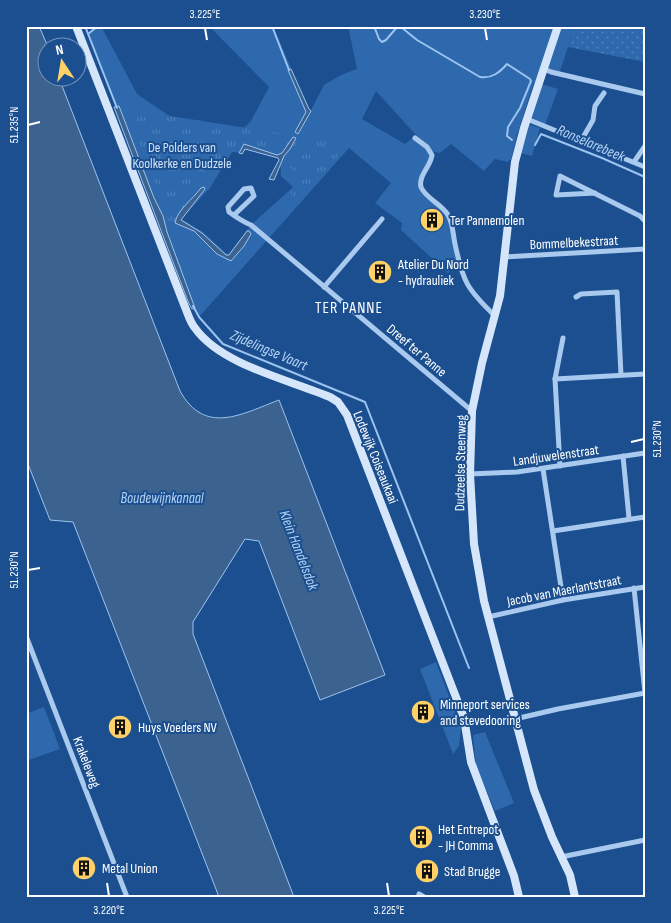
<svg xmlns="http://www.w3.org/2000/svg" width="671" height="923" font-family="'Sofia Sans Condensed',sans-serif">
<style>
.grass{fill:#2e69ad;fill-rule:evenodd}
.park{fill:url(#park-tufts)}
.garden{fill:url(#garden-dots)}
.water{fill:#3c6290;stroke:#9cc4f0}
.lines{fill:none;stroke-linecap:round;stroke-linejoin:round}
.stream{stroke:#9cc4f0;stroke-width:2}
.street{stroke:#a9c9ee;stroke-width:5}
.secondary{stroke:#d6e6fa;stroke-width:8}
.ticks{fill:none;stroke:#fff;stroke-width:2}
.labels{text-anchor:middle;stroke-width:4;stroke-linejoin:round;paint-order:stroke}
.park-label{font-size:14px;fill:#cfe3fa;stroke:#1b4f8f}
.poi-label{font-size:14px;fill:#fff;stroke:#1b4f8f;text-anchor:start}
.street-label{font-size:14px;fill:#fff;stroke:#1b4f8f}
.water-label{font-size:15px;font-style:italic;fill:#b5d3f5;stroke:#1b4f8f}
.quarter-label{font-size:16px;letter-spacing:1px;fill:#fff;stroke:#1b4f8f}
.neatline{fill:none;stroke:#fff;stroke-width:2}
.ticks-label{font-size:12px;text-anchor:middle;fill:#fff}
</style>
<defs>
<pattern id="park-tufts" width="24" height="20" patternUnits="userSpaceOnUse" patternTransform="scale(1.25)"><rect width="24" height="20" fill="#2e69ad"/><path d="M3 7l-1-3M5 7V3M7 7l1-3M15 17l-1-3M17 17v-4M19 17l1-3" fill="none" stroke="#4d80b9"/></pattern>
<pattern id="garden-dots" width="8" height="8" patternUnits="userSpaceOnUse" patternTransform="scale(1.25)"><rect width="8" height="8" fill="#2e69ad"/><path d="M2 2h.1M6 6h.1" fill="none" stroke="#4d80b9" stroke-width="1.8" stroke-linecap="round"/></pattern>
</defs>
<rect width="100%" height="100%" fill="#1b4f8f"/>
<g class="grass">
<path d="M98,26H101L137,94L221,151L251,121L269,87L209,26H273L310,112L324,85L341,75L357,69L348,26H575L559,74L544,69L539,83H534L517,135L511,160H509L508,162L495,159L484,171L451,144L440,153L431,151L432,155L421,186L448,216L459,261L448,273L401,230L402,223L375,203L391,183L349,148L199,317L194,309L88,34ZM376,91L416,135L405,144L362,119ZM245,149L280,157L281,176L293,187L251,225L228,255L203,232L181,219L210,188L232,152L242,153Z"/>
<path d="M542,84L558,89L545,125L533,120L531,114Z"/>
<path d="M531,125L540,128L532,156L520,153L527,127Z"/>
<path d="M436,662L461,728L459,746L453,754L420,669Z"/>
<path d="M44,707L60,749L26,761V714Z"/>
<path d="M485,732L514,803L495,811L476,765L473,735Z"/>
</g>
<path class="park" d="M126,109L348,144L300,201L290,193L302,179L284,162L285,159L244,145L235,148L178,223L169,222Z"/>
<path class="garden" d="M575,26H645V62L568,47Z"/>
<g class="water">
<path d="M26,26H39L48,47V78H59L180,391C205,436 242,414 279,400L385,675L320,700L259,541L245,539L193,622V634L294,897H219L73,522L50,520L26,459Z"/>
<path d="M291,69L309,109L311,111L298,134L295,132L306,112L288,70Z"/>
<path d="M119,106L154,198L163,216L167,232L195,308L192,309L189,304L114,107Z"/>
<path d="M293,137L296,138L290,149L284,156L274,180L269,179L279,160L278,158L245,149L242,154L239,153L244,144L277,155L282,153Z"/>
<path d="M204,187L205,189L181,220L202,233L226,255H229L247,231H249L251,234L244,246L231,261L217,254L194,231L175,223C177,210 193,199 201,188Z"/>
</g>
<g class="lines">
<g class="stream">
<path d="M85,26L117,108"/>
<path d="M272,26L289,70"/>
<path d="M374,26L379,39L382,42L386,40L398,26L401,27L417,40L480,77C492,79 500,72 507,64L530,79L531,81L520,108L508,127L507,136L512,140"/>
<path d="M88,34L98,26"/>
<path d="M535,145L541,134L602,158L645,177"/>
<path d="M193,306L199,317L223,344L365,402L469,668"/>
</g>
<g class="street">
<path d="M544,69L551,72L645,94"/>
<path d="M527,119L645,167"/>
<path d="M415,138L427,147L432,155C431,166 418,176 421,187C425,198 442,204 448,215C453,223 453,235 455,244C463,282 467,289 495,316"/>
<path d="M581,141L593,120L595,106L604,93"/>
<path d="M634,162L645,146"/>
<path d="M595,193L556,195L560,176L640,216L645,221"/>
<path d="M234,215L254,196L251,188L244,189L228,207L229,212C236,217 243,222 251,225L472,411"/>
<path d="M505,257L645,249"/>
<path d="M324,287L382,219"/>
<path d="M576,297L581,294L617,292L621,375"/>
<path d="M555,379L645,374"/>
<path d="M623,456L629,518"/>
<path d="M560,466L555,379L563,338"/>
<path d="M543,469L563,600"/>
<path d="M470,474L517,472L645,453"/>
<path d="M553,531L645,517"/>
<path d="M634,588L645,693"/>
<path d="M488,617L563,600L645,587"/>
<path d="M26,636L127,897"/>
<path d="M515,719L558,709L645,693"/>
<path d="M561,857L645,840"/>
<path d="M419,894L424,897"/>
</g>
<g class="secondary">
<path d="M76,26L185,307C188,314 190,322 195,328C221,365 290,380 330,397L338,402L347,415L464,718L471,762L514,876L519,897"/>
<path d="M558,26L524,128L515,162L500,296L482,363L472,411L470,474L474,544L484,601L534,790L552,837L570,875L575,897"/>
</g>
</g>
<path class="ticks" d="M205,28L207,40M485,28L487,40M28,125L40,122M631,442L644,439M28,570L40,568M107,883L109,896M387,883L389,896"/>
<defs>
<g id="building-disc" transform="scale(1.25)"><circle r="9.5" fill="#ffd166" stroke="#1b4f8f"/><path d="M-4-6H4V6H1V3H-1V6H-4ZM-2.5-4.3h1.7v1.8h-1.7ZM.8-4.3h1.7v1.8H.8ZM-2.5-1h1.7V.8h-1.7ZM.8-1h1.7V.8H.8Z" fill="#111"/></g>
</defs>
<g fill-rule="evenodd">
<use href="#building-disc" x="432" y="220"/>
<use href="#building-disc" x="380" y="272"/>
<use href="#building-disc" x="423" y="712"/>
<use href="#building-disc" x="120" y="727"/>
<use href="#building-disc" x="421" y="837"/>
<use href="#building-disc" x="84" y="868"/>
<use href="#building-disc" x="427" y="871"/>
</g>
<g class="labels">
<g class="park-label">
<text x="182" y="152">De Polders van<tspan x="182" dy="16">Koolkerke en Dudzele</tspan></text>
</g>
<g class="poi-label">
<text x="450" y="225">Ter Pannemolen</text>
<text x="398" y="269">Atelier Du Nord<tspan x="398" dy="16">- hydrauliek</tspan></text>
<text x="440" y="709">Minneport services<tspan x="440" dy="16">and stevedooring</tspan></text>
<text x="138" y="732">Huys Voeders NV</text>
<text x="438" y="834">Het Entrepot<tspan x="438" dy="16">- JH Comma</tspan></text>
<text x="102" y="873">Metal Union</text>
<text x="444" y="876">Stad Brugge</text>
</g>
<g class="street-label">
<text transform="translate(574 242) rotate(-3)" y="5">Bommelbekestraat</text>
<text transform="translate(417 350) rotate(40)" y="5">Dreef ter Panne</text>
<text transform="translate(556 455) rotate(-8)" y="5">Landjuwelenstraat</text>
<text transform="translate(376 457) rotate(68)" y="5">Lodewijk Coiseaukaai</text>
<text transform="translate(460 463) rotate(-89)" y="5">Dudzeelse Steenweg</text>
<text transform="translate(564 590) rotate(-11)" y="5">Jacob van Maerlantstraat</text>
<text transform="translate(87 762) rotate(69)" y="5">Krakeleweg</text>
</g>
<g class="water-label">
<text transform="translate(591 143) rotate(23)" y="5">Ronselarebeek</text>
<text transform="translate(269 350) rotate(23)" y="5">Zijdelingse Vaart</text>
<text x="162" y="503">Boudewijnkanaal</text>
<text transform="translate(299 550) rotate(69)" y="5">Klein Handelsdok</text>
</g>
<g class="quarter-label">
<text x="349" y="313">TER PANNE</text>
</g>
</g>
<rect width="671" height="923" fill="none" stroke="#1b4f8f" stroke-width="55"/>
<g transform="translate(62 62) rotate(348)"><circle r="24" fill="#1b4f8f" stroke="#7695bc"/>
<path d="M0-4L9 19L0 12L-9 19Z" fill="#ffd166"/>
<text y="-8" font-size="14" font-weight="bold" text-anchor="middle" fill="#ffffff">N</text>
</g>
<rect x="28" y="28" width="616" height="868" class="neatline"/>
<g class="ticks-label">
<text x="205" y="18">3.225°E</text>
<text x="485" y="18">3.230°E</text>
<text transform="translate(14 125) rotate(-90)" y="4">51.235°N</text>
<text transform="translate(657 439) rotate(-90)" y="4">51.230°N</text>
<text transform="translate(14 570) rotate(-90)" y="4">51.230°N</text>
<text x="109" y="914">3.220°E</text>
<text x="389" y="914">3.225°E</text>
</g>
</svg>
